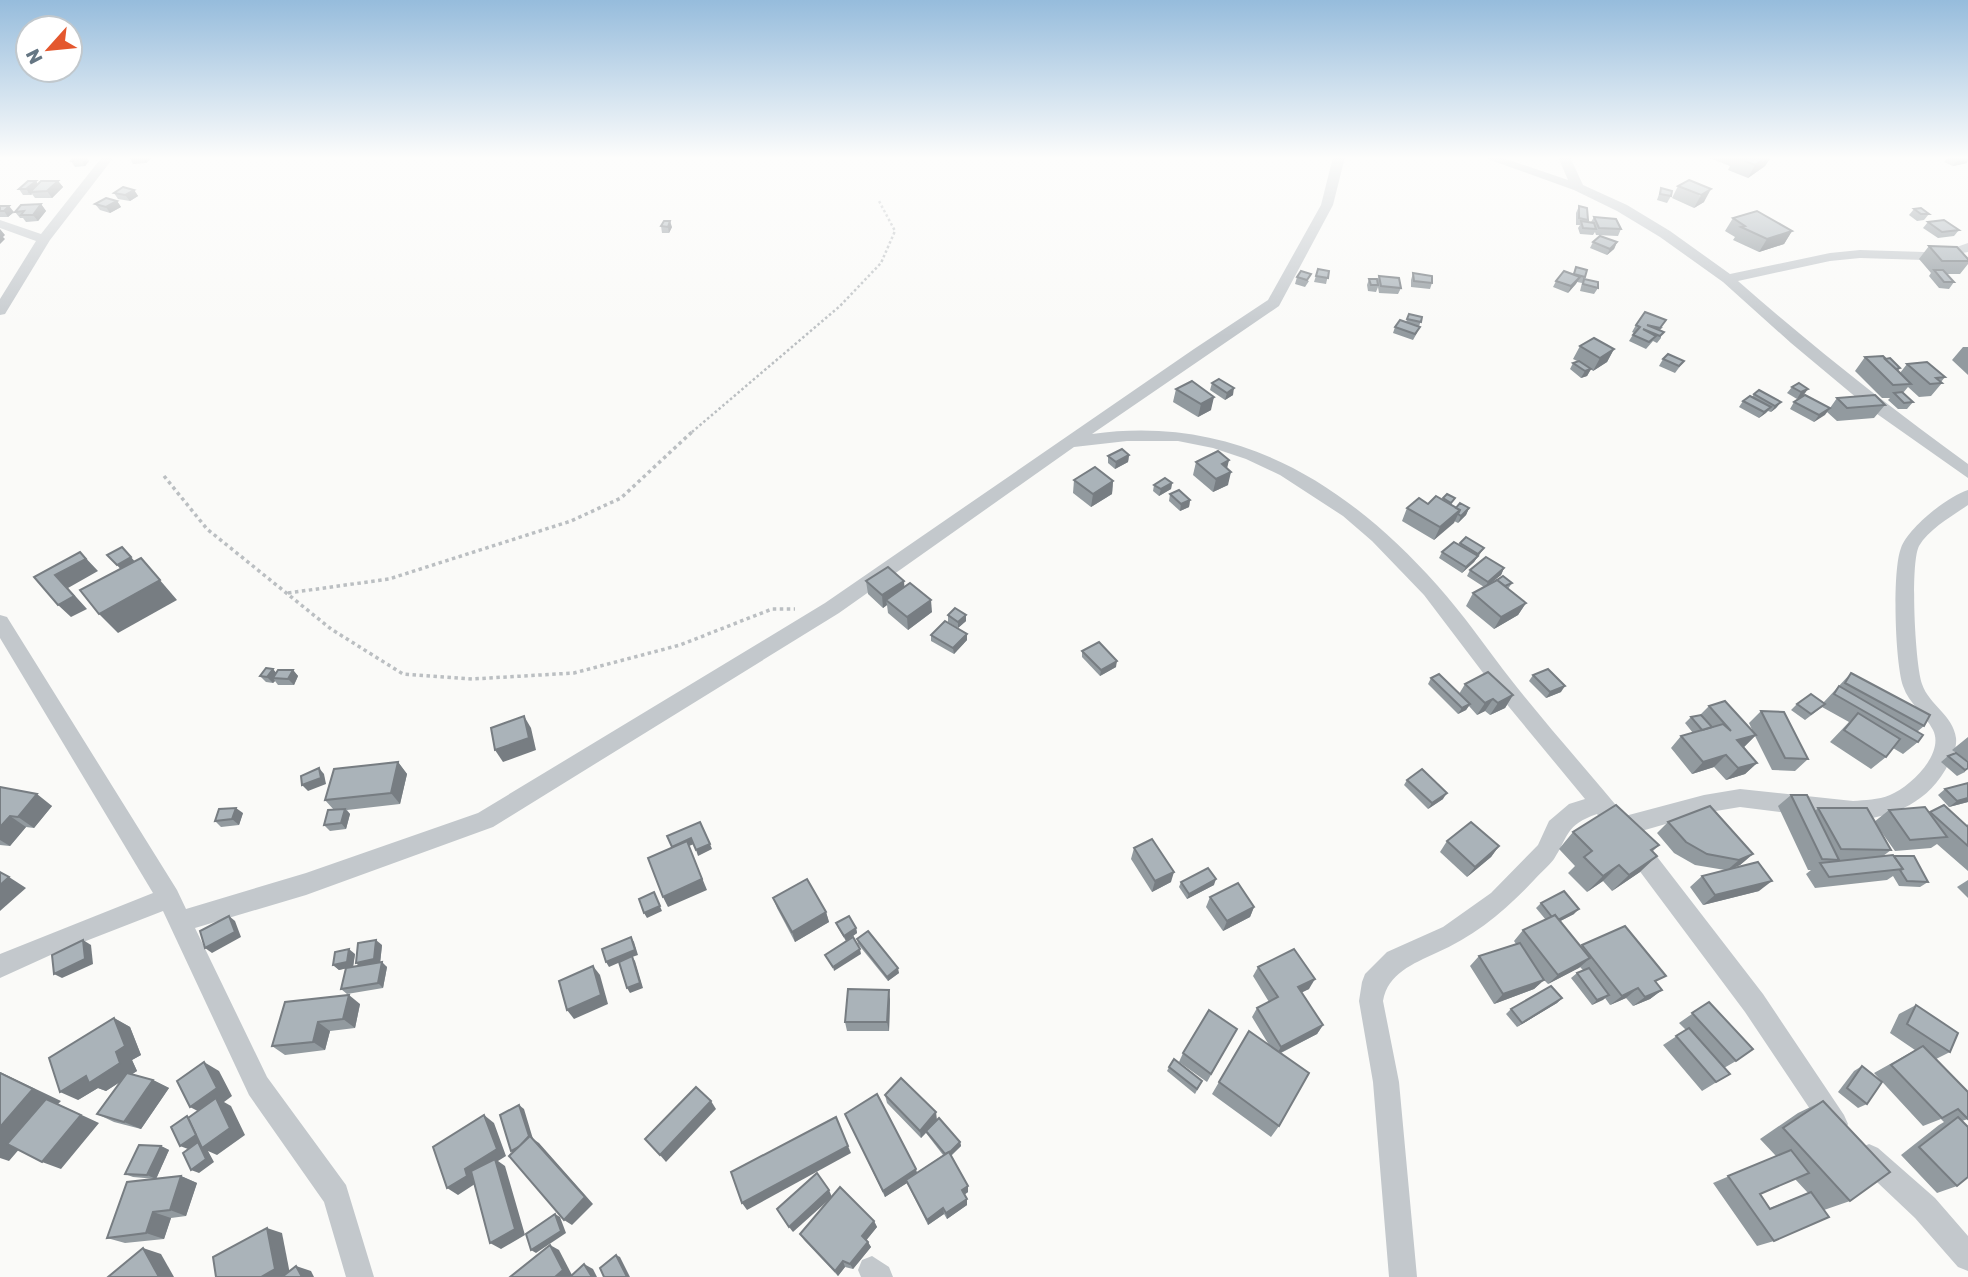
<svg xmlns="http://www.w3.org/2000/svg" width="1968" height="1277" font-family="Rubik,sans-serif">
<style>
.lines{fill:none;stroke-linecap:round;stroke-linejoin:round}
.path-far1{stroke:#bbbfc2;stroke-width:2.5;stroke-dasharray:2.5 2.5;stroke-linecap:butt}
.path{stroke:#bbbfc2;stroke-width:3.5;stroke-dasharray:3.5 3.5;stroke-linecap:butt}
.street{fill:#c3c8cc;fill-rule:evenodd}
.wall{fill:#929a9f;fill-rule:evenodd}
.shaded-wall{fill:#777d82}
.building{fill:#aab3b9;stroke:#777d82;stroke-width:2}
</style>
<rect width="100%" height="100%" fill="#fafaf8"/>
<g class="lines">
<path class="path-far1" d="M692,432L840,306L881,263L895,231L879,201"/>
<g class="path">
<path d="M164,476L207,529L331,629L403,674L472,679L574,673L680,645L772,609H795"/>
<path d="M288,593L389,579L571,521L621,498L694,430"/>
</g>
<g class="street">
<path d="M102,157H114L50,240L5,314L0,315V299L36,241L0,228V220L41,234Z"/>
<path d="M1333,157H1345L1333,205L1279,306L1092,434C1235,414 1345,482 1437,585C1464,615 1487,649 1512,681C1548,727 1588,771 1625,816L1704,795L1740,789L1853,801C1865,800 1878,800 1890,795C1910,787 1945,754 1933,730C1925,714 1909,704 1903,686C1895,662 1892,571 1901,548C1908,528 1948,496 1968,490V505C1952,516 1929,529 1919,546C1910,564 1915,664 1922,684C1929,705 1953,715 1956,738C1957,747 1953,756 1949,763C1929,803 1895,816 1853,821L1740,807L1704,813L1638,832L1763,994L1844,1115L1848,1124L1844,1133L1835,1137L1826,1133L1745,1012L1597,814C1565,825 1569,836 1554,859C1549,866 1541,872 1535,879C1506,910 1475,936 1436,953C1413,964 1388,973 1383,1001L1399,1082L1417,1277H1389L1373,1082L1359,1001L1362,982L1365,974L1387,952L1443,927L1491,893L1538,845L1549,821L1569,804L1585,799L1509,707L1424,595L1372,541L1343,516L1280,475L1246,459L1213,448L1178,441H1127L1074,447L839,613L493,827L306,895L195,928L267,1077L346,1185L374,1277H346L324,1202L249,1095L163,911L55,953L0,978V954L153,893L0,638V615L7,617L177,890L186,909L306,873L478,813L825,603L1194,349L1268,300L1321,205Z"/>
<path d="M1482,157H1500L1568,180L1558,157H1570L1583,185L1627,205L1670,231L1730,274L1830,253L1860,250L1924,252L1951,249L1968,243V252L1924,260L1860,258L1830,261L1738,281C1812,346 1888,406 1968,464V478L1870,409L1791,343L1723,282L1660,237L1617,211L1574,190Z"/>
<path d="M1869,1144L1878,1148L1935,1198L1968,1236V1271L1958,1267L1915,1218L1860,1166L1856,1157L1860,1148Z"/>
<path d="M872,1256L889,1267L893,1277H861L858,1270L862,1260Z"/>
</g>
</g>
<g class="wall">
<path d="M73,157H87L89,161L85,166L75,167L71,161Z"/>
<path d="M129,157H152L146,163L133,164Z"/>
<path d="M1707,157H1771L1765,166L1748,178L1728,170L1730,166Z"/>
<path d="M1948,157H1968L1967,163L1953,166L1944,162Z"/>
<path d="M1689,180L1704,202L1694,208L1672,198L1678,186Z"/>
<path d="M58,181L63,187L52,198H35L32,194L31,195H23L19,189L38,184Z"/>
<path d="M1661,188L1671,196L1667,203L1657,200Z"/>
<path d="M134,190L138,196L130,201L118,199L114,193Z"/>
<path d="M117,201L121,207L110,213L100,210L95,204Z"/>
<path d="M41,204L46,211L38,221L26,222L23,218H20L15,212Z"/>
<path d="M0,206L14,212L8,217H0Z"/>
<path d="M1579,206L1588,220L1587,222H1591L1594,217L1621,229L1618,236L1596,235L1595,232L1593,235L1580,234L1578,228L1580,225H1576V213Z"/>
<path d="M1914,209L1929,214L1924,220L1917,221L1909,215Z"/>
<path d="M1733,218L1792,231L1784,244L1759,252L1733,240L1735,237L1725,231Z"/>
<path d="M1928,222L1959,230L1954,236L1938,238L1923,228Z"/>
<path d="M661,226L672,227L669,233H662Z"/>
<path d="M1593,242H1617L1614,249L1607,255L1590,248Z"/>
<path d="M1929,246L1968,259V264L1960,274H1947L1954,282L1949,289L1939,288L1929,276L1931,273L1919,259Z"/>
<path d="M1576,267L1587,270L1584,279L1598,288L1594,294L1580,291L1582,283L1577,282L1568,293L1553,287L1556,281L1573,274Z"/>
<path d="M1318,269L1329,271L1326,284L1314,282Z"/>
<path d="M1413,273L1432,283L1430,289L1411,287V280Z"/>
<path d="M1379,276L1401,288L1398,294L1379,293L1378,287L1376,292L1368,291L1367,285L1369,279L1377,282Z"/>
<path d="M1297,277L1309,281L1305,287L1295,284Z"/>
<path d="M1409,314L1422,317L1417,333L1413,340L1393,333L1395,327L1406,322Z"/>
<path d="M1636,325L1663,327L1660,330L1661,338L1657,343L1653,341L1646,349L1629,341L1634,333L1632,332Z"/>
<path d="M1580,346L1614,349L1607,362L1593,371L1591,369L1587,376L1581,378L1570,369L1573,363L1577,361L1573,359Z"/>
<path d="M1963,347H1968V375L1952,360Z"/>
<path d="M1865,357L1900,368L1898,371L1900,373L1907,364L1945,377L1941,382L1942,383L1931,396L1919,397L1908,387L1903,393L1913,402L1907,409H1898L1888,400L1890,398H1882L1855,371Z"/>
<path d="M1663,359L1684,361L1675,373L1659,366Z"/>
<path d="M1212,383L1233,395L1225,400L1210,390Z"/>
<path d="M1799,383L1803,396L1797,399L1787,393L1792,387Z"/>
<path d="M1176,389L1211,410L1198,417L1173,402Z"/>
<path d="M1754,394L1781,402L1776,408L1771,412L1768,411L1759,418L1739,407L1743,401L1752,397Z"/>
<path d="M1837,398L1885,405L1874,418L1837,421L1827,412L1814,422L1790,409L1794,402L1830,408Z"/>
<path d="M1129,455L1128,462L1115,469L1108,463V456Z"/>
<path d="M1196,462L1227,469L1228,485L1213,492L1193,475Z"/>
<path d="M1074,480L1113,481L1112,494L1091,507L1073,493Z"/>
<path d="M1172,483L1171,489L1159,496L1153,491L1154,485Z"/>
<path d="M1170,494L1190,500L1189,507L1180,511L1169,501Z"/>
<path d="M1447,494L1452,505L1456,508H1469L1466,515L1458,523L1454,521L1434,540L1402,521L1407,508L1442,500Z"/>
<path d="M1460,543L1484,548L1474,562L1462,573L1439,558L1442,552L1459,545Z"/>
<path d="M1504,568L1501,575L1490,583H1512L1508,589L1526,603L1518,615L1494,629L1466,606L1473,593L1484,587L1467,576L1470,570Z"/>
<path d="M866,581H904V587L932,612L908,630L888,613L887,605L883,608L868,594Z"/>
<path d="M948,615L966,621L958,628L948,622Z"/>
<path d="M931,635L967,640L954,654L931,641Z"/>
<path d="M1082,651L1116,667L1100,676L1082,657Z"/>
<path d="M273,669L276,673L293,670L298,676L294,685H278L275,681L273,683L266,682L260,676Z"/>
<path d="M1851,673L1924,726L1918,731V742L1903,754L1893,748L1886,757L1871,769L1830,742L1849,722L1822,707L1805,720L1791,710L1797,704L1823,703Z"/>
<path d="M1533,675L1561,692L1546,698L1529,681Z"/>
<path d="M1431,678L1459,694L1465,684L1513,695L1505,708L1490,715L1485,711L1477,715L1469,706L1466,710L1458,714L1428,684Z"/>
<path d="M1709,706L1754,734L1749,723L1761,711L1808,759L1795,771L1772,770L1755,736L1744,747L1757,763L1745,774L1726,780L1714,767L1692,774L1671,748L1681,736L1693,733L1685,723L1691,717L1700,715Z"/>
<path d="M1968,737V761L1959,755L1968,762L1965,772L1957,776L1941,762L1948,756L1956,753L1952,750Z"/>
<path d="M398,762L407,774L400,804L347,810L350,814L346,829L330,831L324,825L334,810L325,800Z"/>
<path d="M1407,780L1443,799L1428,809L1404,785Z"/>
<path d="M0,787L52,806L34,828L26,827L10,846L0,845Z"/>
<path d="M1945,789L1968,802L1949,807L1938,795Z"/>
<path d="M1791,795L1815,811L1818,808L1874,822L1889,810L1929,813L1944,805L1966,826L1968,824V871L1937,844L1931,848L1895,851L1875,823L1891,850L1883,856L1928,882L1920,887L1899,886L1893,876L1887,880L1815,888L1806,874L1811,870H1808L1778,806Z"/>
<path d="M243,813L239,825L221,827L215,821Z"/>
<path d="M1668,822L1753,854L1740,865L1731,869L1759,891L1703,905L1690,887L1702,876L1725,870L1695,865L1674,853L1657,833Z"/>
<path d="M1573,832L1659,845L1653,851L1640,872L1612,891L1603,881L1587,892L1568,873L1575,866L1559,849Z"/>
<path d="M1447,841L1499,846L1491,857L1467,877L1440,852Z"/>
<path d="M1134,848L1171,882L1152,892L1131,859Z"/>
<path d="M1968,880V898L1957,887Z"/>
<path d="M1181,882L1214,885L1187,899L1179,887Z"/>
<path d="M1210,897L1254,907L1250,917L1223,931L1206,907Z"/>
<path d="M773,898L826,912L829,922L795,942L777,908Z"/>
<path d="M1541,903L1574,914L1560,921L1580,947L1582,945L1656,983L1662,990L1650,999L1633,1006L1626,998L1610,1005L1605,998L1592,1005L1571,978L1577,973L1583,970L1580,967L1548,984L1544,980L1534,989L1494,1004L1470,966L1479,956L1516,944L1514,941L1523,930L1546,920L1536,908Z"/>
<path d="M836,923L856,928L857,933L846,941L838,928Z"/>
<path d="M857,939L899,973L888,981L858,944Z"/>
<path d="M382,945L380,963L387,967L383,988L347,994L341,989L346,968L339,970L333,965L355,954L353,967L359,966L356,963Z"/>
<path d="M1258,967L1309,989L1301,992L1323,1025L1317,1034L1281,1053L1279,1126L1271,1137L1212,1094L1219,1082L1269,1045L1252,1017L1257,1008L1269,1002L1253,976Z"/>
<path d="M1562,998L1557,1003L1517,1027L1506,1014L1511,1009Z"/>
<path d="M890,999L889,1031H847L845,1022Z"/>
<path d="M285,1002L360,1004L355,1028L330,1031L325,1050L285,1055L272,1046Z"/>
<path d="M1709,1002L1736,1061L1724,1068L1730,1074L1702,1091L1663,1045L1686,1030L1679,1023Z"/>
<path d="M1916,1005L1950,1052L1936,1059L1968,1119L1962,1121L1957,1186L1937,1193L1901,1155L1939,1125L1944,1122L1941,1119L1923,1126L1874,1073L1915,1050L1890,1033L1899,1014Z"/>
<path d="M114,1018L130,1027L141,1055L132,1060L137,1071L132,1074L153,1080L169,1088L141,1129L114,1122L97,1114L120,1082L106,1091L98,1088L78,1100Z"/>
<path d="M1237,1029L1207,1082L1179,1062L1183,1053Z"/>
<path d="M1862,1066L1867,1104L1858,1108L1838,1092L1854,1071Z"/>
<path d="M1169,1067L1202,1081L1195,1094L1167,1071Z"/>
<path d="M885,1095L937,1120L960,1142L961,1146L951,1156L968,1192L964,1195L967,1205L947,1219L944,1214L928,1225L907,1183L885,1197L845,1114L917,1173L943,1155L926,1133L921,1138L887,1103Z"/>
<path d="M1823,1101L1850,1201L1824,1210L1774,1241L1757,1246L1713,1183L1776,1156L1760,1139L1798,1113ZM1795,1179L1808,1193L1770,1208L1760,1194Z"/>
<path d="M161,1146L169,1150L156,1179L133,1177L125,1174Z"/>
<path d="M181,1176L197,1183L186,1216L171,1218L164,1239L125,1243L107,1238Z"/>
<path d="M832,1196L874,1221L877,1227L866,1240L871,1247L853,1269L845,1267L838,1276L804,1240L800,1234L830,1198L793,1232Z"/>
</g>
<g class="shaded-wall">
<path d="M83,157H87L89,161L85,166L81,160Z"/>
<path d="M142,157H152L146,163Z"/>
<path d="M1767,157H1771L1765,166L1748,178L1755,165Z"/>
<path d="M1968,157L1967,163L1953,166L1957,160Z"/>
<path d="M36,181L40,187L30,192L32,194L31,195L26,189Z"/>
<path d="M58,181L63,187L52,198L47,191Z"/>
<path d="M1711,189L1704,202L1694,208L1701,195Z"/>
<path d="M134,190L138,196L130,201L125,195Z"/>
<path d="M117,201L121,207L110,213L106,207Z"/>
<path d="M41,204L46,211L38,221L33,215Z"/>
<path d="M9,206L14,212L8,217L4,211Z"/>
<path d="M670,221L672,227L669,233L668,227Z"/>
<path d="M0,229L5,235L3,237L5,239L0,244Z"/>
<path d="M1792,231L1784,244L1759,252L1767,239Z"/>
<path d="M1617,242L1614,249L1607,255L1610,249Z"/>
<path d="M1580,277L1576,284L1568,293L1571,286Z"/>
<path d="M1614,349L1607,362L1593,371L1600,358Z"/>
<path d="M1591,369L1587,376L1581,378L1585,371Z"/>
<path d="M1234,388L1233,395L1225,400L1227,393Z"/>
<path d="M1808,389L1803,396L1797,399L1801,392Z"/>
<path d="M1214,397L1211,410L1198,417L1201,404Z"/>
<path d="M1781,402L1776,408L1771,412L1775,406Z"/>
<path d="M1771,407L1766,413L1759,418L1764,412Z"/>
<path d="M1830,408L1825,415L1814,422L1819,415Z"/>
<path d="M1129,455L1128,462L1115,469L1116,462Z"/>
<path d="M1229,460L1226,473L1222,464Z"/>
<path d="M1231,472L1228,485L1213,492L1216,479Z"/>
<path d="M1113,481L1112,494L1091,507L1093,494Z"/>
<path d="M1172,483L1171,489L1159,496L1161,489Z"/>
<path d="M1190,500L1189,507L1180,511L1181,504Z"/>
<path d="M1469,508L1466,515L1458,523L1461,516Z"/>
<path d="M1460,510L1454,523L1434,540L1440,527Z"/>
<path d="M1484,548L1474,562L1462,573L1466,567L1476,557L1478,554Z"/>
<path d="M80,552L98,571L68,588L87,609L71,617L58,605L55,575Z"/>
<path d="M131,557L137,564L123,572L117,565Z"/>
<path d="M141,558L177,600L118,633L99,614Z"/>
<path d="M1504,568L1501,575L1485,588L1488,582Z"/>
<path d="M904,581L905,593L886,600L887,605L883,608L882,595Z"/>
<path d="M931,600L932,612L908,630L907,617Z"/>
<path d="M1526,603L1518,615L1494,629L1501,617Z"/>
<path d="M966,615V621L958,628V622Z"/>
<path d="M967,634V640L954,654L953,648Z"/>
<path d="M1117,661L1116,667L1100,676L1101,670Z"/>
<path d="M273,669L278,675L273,678L275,681L273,683L267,677Z"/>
<path d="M293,670L298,676L294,685L288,679Z"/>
<path d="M1565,686L1561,692L1546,698L1550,692Z"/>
<path d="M1513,695L1505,708L1490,715L1498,703Z"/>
<path d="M1493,699L1485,711L1477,715L1485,703Z"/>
<path d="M1470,704L1466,710L1458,714L1462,708Z"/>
<path d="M524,716L531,728L536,750L503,762L495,750Z"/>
<path d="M1756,735L1744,747L1737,740Z"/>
<path d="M1726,755L1714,767L1692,774L1703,762Z"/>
<path d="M398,762L407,774L400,804L391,793Z"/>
<path d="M1757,763L1745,774L1726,780L1738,768Z"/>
<path d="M319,768L324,774L326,784L308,791L302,785Z"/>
<path d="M1447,793L1443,799L1428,809L1432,803Z"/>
<path d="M37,794L52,806L34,828L18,817Z"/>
<path d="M1968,798V802L1949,807L1957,801Z"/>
<path d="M236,808L243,813L239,825L232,819Z"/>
<path d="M345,809L350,814L346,829L341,823Z"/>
<path d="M10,816L26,827L10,846L0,840V827Z"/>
<path d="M691,838L694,844L689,846L707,890L668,907L663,897L672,847Z"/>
<path d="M710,844L712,849L698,856L696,850Z"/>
<path d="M1499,846L1491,857L1467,877L1475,867Z"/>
<path d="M1753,854L1740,865L1726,871L1739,860Z"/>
<path d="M1657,856L1640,872L1612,891L1629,875Z"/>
<path d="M1619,865L1603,881L1587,892L1603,876Z"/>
<path d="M1174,872L1171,882L1152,892L1155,881Z"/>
<path d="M9,877L26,888L0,911V885Z"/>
<path d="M1216,879L1214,885L1187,899L1189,894Z"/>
<path d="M1772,881L1759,891L1703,905L1715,895Z"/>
<path d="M654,892L662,911L647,918L644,913Z"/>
<path d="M1254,907L1250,917L1223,931L1227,921Z"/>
<path d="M1579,909L1574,914L1551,926L1556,921Z"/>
<path d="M826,912L829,922L795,942L792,932Z"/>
<path d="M229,916L235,921L241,937L212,953L205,948Z"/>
<path d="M856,928L857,933L846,941L844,936Z"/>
<path d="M631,937L634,942L638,955L632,957L635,961L643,988L630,993L627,988L632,957L609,967L606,962Z"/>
<path d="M83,940L91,945L93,964L62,978L54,974Z"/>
<path d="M376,940L382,945L380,964L361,967L356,963Z"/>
<path d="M349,949L355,954L353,967L339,970L333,965Z"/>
<path d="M860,949L861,954L834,971L833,967Z"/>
<path d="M1590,958L1579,968L1548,984L1558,975Z"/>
<path d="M382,962L387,967L383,988L378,983Z"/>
<path d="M593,966L600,975L608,1004L574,1019L567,1010Z"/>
<path d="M898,968L899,973L888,981L887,977Z"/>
<path d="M1315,979L1309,989L1293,997L1298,987Z"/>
<path d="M1544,980L1534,989L1494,1004L1503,994Z"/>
<path d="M1638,988L1626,998L1610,1005L1622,996Z"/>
<path d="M889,990L890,999L889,1031L887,1022Z"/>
<path d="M1662,990L1650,999L1633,1006L1645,997Z"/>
<path d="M349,995L360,1004L355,1028L343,1019Z"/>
<path d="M1609,995L1603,1000L1592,1005L1597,1000Z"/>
<path d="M1562,998L1557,1003L1517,1027L1522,1023Z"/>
<path d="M114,1018L130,1027L141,1055L132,1060L137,1071L106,1091L98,1088L78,1100L60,1092L116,1052Z"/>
<path d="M318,1022L330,1031L325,1050L313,1042Z"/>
<path d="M1323,1025L1317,1034L1276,1055L1281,1047Z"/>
<path d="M204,1062L219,1071L232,1096L224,1102L231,1106L245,1135L217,1155L208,1151L214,1162L199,1173L191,1170L198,1142L230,1128L190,1107Z"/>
<path d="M0,1072L61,1101L58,1104L99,1123L61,1169L42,1162L58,1104L9,1161L0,1158Z"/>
<path d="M153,1080L169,1088L141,1129L124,1122Z"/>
<path d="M711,1101L716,1109L666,1162L660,1155Z"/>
<path d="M519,1105L524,1109L533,1139L539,1143L593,1204L572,1225L564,1220L515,1154L511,1151Z"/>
<path d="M936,1112L937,1120L921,1138L920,1131Z"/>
<path d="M484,1115L494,1123L506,1156L498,1161L505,1166L525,1235L501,1249L490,1243L478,1182L458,1195L447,1188L465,1169Z"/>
<path d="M187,1116L195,1120L204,1139L188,1149L180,1146Z"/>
<path d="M960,1142L961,1146L947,1159V1156Z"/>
<path d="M161,1146L169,1150L156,1179L147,1175Z"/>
<path d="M848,1146L851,1153L747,1210L742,1203Z"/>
<path d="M916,1169L918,1176L906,1180L907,1183L885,1197L883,1191Z"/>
<path d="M181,1176L197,1183L186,1216L170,1210Z"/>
<path d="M968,1186V1192L962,1196V1190Z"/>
<path d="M829,1190L832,1197L793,1232L789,1227Z"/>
<path d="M967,1199V1205L947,1219L946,1213Z"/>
<path d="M943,1208L944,1214L928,1225L927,1220Z"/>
<path d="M153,1212L171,1218L164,1239L146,1233Z"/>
<path d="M555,1214L560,1217L566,1233L536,1253L531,1250Z"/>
<path d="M874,1221L877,1227L865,1242L862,1236Z"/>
<path d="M267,1228L282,1233L290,1274L285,1277H261Z"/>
<path d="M868,1242L871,1247L853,1269L850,1264Z"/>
<path d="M550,1245L559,1250L572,1275L570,1277H555Z"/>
<path d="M143,1248L161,1254L174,1277H159Z"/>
<path d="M616,1255L620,1257L630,1277H627Z"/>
<path d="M843,1261L845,1267L838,1276L835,1271Z"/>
<path d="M584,1264L593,1269L597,1277H592Z"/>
<path d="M296,1266L311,1271L314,1277H302Z"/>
</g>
<g class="building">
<path d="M73,157H83L81,160L71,161Z"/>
<path d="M1735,157H1767L1755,165Z"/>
<path d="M1951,157H1968L1957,160Z"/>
<path d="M1689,180L1711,189L1701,195L1678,186Z"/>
<path d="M28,181H36L26,189H19Z"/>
<path d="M41,181H58L47,191L30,192Z"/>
<path d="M123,187L134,190L125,195L114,193Z"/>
<path d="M1661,188L1672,191L1671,196L1660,194Z"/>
<path d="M106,198L117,201L106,207L95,204Z"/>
<path d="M41,204L33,215H21L24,211L15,212L21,205Z"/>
<path d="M0,206H9L4,211H0Z"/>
<path d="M1579,206L1587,208L1588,220L1579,218Z"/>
<path d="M1921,208L1929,214H1921L1914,209Z"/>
<path d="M1757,211L1792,231L1767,239L1741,227L1745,226L1733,218Z"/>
<path d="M1594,217L1616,219L1621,229L1599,228Z"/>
<path d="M1944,220L1959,230L1942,232L1928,222Z"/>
<path d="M664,221H670L668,227L661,226Z"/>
<path d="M1581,221L1594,223L1596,229L1583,228Z"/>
<path d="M1600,236L1617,242L1610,249L1593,242Z"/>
<path d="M1929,246L1957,247L1968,259V261H1942Z"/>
<path d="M1576,267L1587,270L1585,277L1574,274Z"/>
<path d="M1318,269L1329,271L1328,278L1316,276Z"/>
<path d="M1934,270H1943L1954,282H1944Z"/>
<path d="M1301,271L1311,274L1307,280L1297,277Z"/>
<path d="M1564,271L1580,277L1571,286L1556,281Z"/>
<path d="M1413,273L1432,276V283L1414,281Z"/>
<path d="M1379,276L1399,278L1401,288L1381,286Z"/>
<path d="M1369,279H1377L1378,285H1371Z"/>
<path d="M1584,279L1598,282V288L1583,284Z"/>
<path d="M1645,312L1666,320L1660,328L1647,325L1664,332L1660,336L1643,329L1656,336L1649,342L1633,335L1640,327L1636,325Z"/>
<path d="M1409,314L1422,317L1421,322L1407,319Z"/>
<path d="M1400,320L1420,327L1415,334L1395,327Z"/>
<path d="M1594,338L1614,349L1600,358L1580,346Z"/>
<path d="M1668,354L1684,361L1679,366L1663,359Z"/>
<path d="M1883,356L1911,384L1893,385L1865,357Z"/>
<path d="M1890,358L1900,368L1896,369L1885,359Z"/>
<path d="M1579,361L1591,369L1585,371L1573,363Z"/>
<path d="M1927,362L1945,377L1936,378L1942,383L1930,384L1907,364Z"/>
<path d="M1219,379L1234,388L1227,393L1212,383Z"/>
<path d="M1192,381L1214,397L1201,404L1176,389Z"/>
<path d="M1799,383L1808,389L1801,392L1792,387Z"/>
<path d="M1759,390L1781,402L1775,406L1754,394Z"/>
<path d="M1902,392L1913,402L1904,403L1894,393Z"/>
<path d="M1805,395L1830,408L1819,415L1794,402Z"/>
<path d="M1875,395L1885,405L1847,408L1837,398Z"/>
<path d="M1750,396L1771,407L1764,412L1743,401Z"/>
<path d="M1122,449L1129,455L1116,462L1108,456Z"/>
<path d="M1218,451L1229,460L1222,464L1231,472L1216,479L1196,462Z"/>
<path d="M1095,467L1113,481L1093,494L1074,480Z"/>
<path d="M1165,478L1172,483L1161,489L1154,485Z"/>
<path d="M1179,490L1190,500L1181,504L1170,494Z"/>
<path d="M1447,494L1455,498L1451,503L1443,498Z"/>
<path d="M1436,496L1460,510L1440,527L1407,508L1419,498L1428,504Z"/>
<path d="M1460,503L1469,508L1461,516L1458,514L1460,510L1456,508Z"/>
<path d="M1466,537L1484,548L1478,554L1460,543Z"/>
<path d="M1454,542L1478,556L1466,567L1442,552Z"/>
<path d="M122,547L131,557L117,565L107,555Z"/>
<path d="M80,552L86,559L55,575L74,596L58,605L34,577Z"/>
<path d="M1486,557L1504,568L1488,582L1470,570Z"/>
<path d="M141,558L160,580L99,614L80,590Z"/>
<path d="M888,567L904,581L882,595L866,581Z"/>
<path d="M1503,576L1512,583L1505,586L1497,580Z"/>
<path d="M1497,580L1526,603L1501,617L1473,593Z"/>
<path d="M910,583L931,600L907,617L886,600Z"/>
<path d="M955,608L966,615L958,622L948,615Z"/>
<path d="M945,621L967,634L953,648L931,635Z"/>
<path d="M1099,642L1117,661L1101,670L1082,651Z"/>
<path d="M266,668L273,669L267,677L260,676Z"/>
<path d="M1548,669L1565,686L1550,692L1533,675Z"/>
<path d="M278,670H293L288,679L273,678Z"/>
<path d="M1488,672L1513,695L1498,703L1493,699L1485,703L1465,684Z"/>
<path d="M1851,673L1930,715L1924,726L1845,683Z"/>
<path d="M1439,674L1470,704L1462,708L1431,678Z"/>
<path d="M1839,686L1923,735L1918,742L1834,694Z"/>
<path d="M1811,694L1825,704L1811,714L1797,704Z"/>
<path d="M1725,701L1756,735L1737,740L1757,763L1738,768L1726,755L1703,762L1681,736L1723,724L1731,731L1709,706Z"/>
<path d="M1761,711L1784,712L1808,759L1785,758Z"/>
<path d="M1858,713L1900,739L1886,757L1844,730Z"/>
<path d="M1701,715L1712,727L1702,730L1691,717Z"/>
<path d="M524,716L529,738L495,750L491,728Z"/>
<path d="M1956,753L1968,762V768L1965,770L1948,756Z"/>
<path d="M398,762L391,793L325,800L334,769Z"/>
<path d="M319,768L321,778L302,785L301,776Z"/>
<path d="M1422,769L1447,793L1432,803L1407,780Z"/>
<path d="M1968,783V798L1957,801L1945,789Z"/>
<path d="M0,787L37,794L18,817L10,816L0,827Z"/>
<path d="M1791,795H1807L1839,860L1822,859Z"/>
<path d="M1616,805L1659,845L1651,850L1657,856L1629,875L1619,865L1603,876L1584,857L1592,851L1573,832Z"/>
<path d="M1944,805L1968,827V846L1930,812Z"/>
<path d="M1710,806L1753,854L1739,860L1707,854L1686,842L1668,822Z"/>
<path d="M1925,807L1947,837L1910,840L1889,810Z"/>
<path d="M236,808L232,819L215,821L219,809Z"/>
<path d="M1818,808H1867L1891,850L1841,849Z"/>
<path d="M345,809L341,823L324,825L328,810Z"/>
<path d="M700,822L710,844L696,850L691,838L672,847L667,836Z"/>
<path d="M1471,822L1499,846L1475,867L1447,841Z"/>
<path d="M1152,839L1174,872L1155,881L1134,848Z"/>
<path d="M687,841L702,879L663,897L648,858Z"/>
<path d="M1893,855L1903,869L1829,877L1820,863Z"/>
<path d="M1894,856H1914L1928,882L1907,881L1900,870L1903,869Z"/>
<path d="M1758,862L1772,881L1715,895L1702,876Z"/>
<path d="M1208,868L1216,879L1189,894L1181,882Z"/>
<path d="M0,872L9,877L0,885Z"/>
<path d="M807,879L826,912L792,932L773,898Z"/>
<path d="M1238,883L1254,907L1227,921L1210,897Z"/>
<path d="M1564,891L1579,909L1558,920L1555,915L1552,917L1541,903Z"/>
<path d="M654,892L660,906L644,913L639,899Z"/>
<path d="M1555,915L1590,958L1558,975L1523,930Z"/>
<path d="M229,916L235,932L205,948L200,931Z"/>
<path d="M849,916L856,928L844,936L836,923Z"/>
<path d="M1625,926L1666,976L1655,981L1662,990L1645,997L1638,988L1622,996L1582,945Z"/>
<path d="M868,931L898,968L887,977L857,939Z"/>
<path d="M631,937L635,950L606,962L602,949Z"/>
<path d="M853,937L860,949L833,967L825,955Z"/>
<path d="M83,940L85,959L54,974L52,955Z"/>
<path d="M376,940L374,959L356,963L358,943Z"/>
<path d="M1520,943L1544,980L1503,994L1479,956Z"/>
<path d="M349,949L347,962L333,965L335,952Z"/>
<path d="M1294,949L1315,979L1298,987L1323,1025L1281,1047L1257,1008L1278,997L1258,967Z"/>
<path d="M632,956L640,983L627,988L619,962Z"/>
<path d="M382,962L378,983L341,989L346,968Z"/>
<path d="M593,966L601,995L567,1010L559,981Z"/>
<path d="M1589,968L1609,995L1597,1000L1577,973Z"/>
<path d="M1551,986L1562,998L1522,1023L1511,1009Z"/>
<path d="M848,989L889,990L887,1022H845Z"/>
<path d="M349,995L343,1019L318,1022L313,1042L272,1046L285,1002Z"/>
<path d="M1709,1002L1753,1049L1736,1061L1692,1013Z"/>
<path d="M1916,1005L1958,1033L1950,1052L1907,1024Z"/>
<path d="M1209,1010L1237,1029L1211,1074L1183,1053Z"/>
<path d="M114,1018L125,1046L116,1052L120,1063L89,1083L86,1076L60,1092L49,1058Z"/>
<path d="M1689,1028L1730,1074L1716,1082L1676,1036Z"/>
<path d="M1249,1031L1309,1073L1279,1126L1219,1082Z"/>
<path d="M1923,1046L1968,1092V1119L1958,1109L1942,1118L1891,1065Z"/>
<path d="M1174,1059L1202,1081L1197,1089L1169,1067Z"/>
<path d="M204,1062L217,1088L190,1107L177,1081Z"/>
<path d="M1862,1066L1882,1082L1867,1104L1847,1088Z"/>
<path d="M0,1073L33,1089L0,1127Z"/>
<path d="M127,1073L153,1080L124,1122L97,1114Z"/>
<path d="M901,1078L936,1112L920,1131L885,1095Z"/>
<path d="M696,1087L711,1101L660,1155L645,1139Z"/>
<path d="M877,1094L916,1169L883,1191L845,1114Z"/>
<path d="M216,1098L230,1128L202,1148L188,1118Z"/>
<path d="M46,1099L81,1115L42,1162L7,1144Z"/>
<path d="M1823,1101L1890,1172L1850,1201L1783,1128Z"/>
<path d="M519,1105L529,1136L520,1146L511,1151L500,1115Z"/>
<path d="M484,1115L497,1149L465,1169L467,1176L447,1188L433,1147Z"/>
<path d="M187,1116L196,1135L180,1146L171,1127Z"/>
<path d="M836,1117L848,1146L742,1203L731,1172Z"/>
<path d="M1958,1117L1968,1127V1177L1957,1186L1919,1147Z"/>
<path d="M939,1118L960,1142L949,1153V1152L945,1154L926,1131Z"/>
<path d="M530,1136L585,1197L564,1220L509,1156Z"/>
<path d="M198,1142L206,1159L191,1170L183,1153Z"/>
<path d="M139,1145L161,1146L147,1175L125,1174Z"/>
<path d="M1791,1150L1809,1173L1760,1194L1770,1209L1811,1192L1829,1217L1774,1241L1728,1176Z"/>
<path d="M949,1152L968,1186L962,1190L967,1199L946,1213L943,1208L927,1220L906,1180Z"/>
<path d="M495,1159L515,1229L490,1243L471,1171Z"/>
<path d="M817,1173L829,1190L789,1227L777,1209Z"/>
<path d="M181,1176L170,1210L153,1212L146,1233L107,1238L127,1182Z"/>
<path d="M840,1187L874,1221L862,1236L868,1242L850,1264L843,1261L835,1271L800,1234Z"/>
<path d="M555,1214L561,1231L531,1250L526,1234Z"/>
<path d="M267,1228L275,1269L261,1277H216L213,1257Z"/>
<path d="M550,1245L563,1270L555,1277H510Z"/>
<path d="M143,1248L159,1277H108Z"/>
<path d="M616,1255L627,1277H604L600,1268Z"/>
<path d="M584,1264L592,1277H570Z"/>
<path d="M296,1266L302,1277H282Z"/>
</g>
<linearGradient id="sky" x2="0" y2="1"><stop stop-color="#96bcdc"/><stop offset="0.47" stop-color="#fdfdfc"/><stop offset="1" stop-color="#fdfdfc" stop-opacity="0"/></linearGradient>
<rect width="1968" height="336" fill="url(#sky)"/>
<g transform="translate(49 49) rotate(243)"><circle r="33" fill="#ffffff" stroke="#c1c8cd" stroke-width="2"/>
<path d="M0-5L12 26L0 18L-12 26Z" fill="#e4572e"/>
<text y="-10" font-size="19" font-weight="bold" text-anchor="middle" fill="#657683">N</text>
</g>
</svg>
